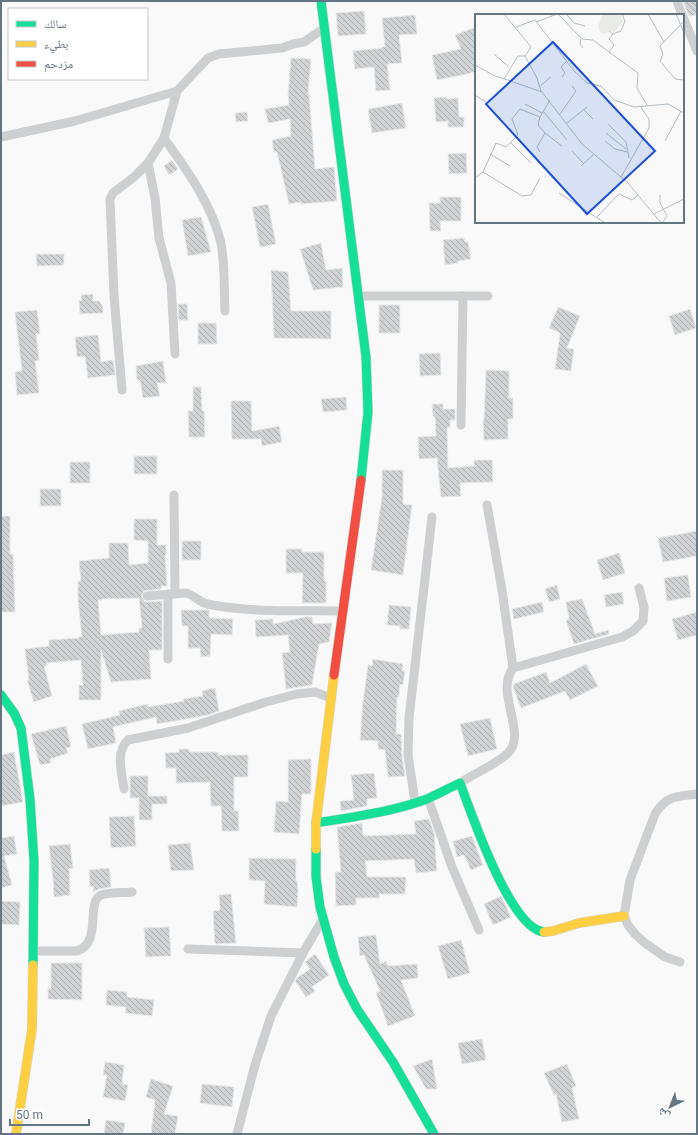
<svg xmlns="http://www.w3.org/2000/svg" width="698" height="1135" font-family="Roboto,'Noto Naskh Arabic',sans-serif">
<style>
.building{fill:url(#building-back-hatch);stroke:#e8e8e8;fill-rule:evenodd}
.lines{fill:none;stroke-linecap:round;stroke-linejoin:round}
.fast-casing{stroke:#d5d6d7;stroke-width:10}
.slow-casing{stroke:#d5d6d7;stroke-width:10}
.jam-casing{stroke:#d5d6d7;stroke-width:10}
.street{stroke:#cecfd0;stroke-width:9}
.fast{stroke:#16e098;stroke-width:9}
.slow{stroke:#ffcf43;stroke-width:9}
.jam{stroke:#f24e42;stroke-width:9}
.inset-road{fill:none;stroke:#b5bdc3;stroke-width:1}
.view{fill:#1d4ed8;fill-opacity:0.15;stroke:#1d4ed8;stroke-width:2}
.inset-edge{fill:none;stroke:#657683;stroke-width:2}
</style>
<defs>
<pattern id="building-back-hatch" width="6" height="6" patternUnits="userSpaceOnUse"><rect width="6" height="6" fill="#d0d2d3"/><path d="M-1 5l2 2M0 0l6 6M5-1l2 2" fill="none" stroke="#acafb1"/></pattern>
</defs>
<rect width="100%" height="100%" fill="#f9f9f9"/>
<g class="building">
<path d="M683,1H697V15L689,16Z"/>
<path d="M364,11L366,34L338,36L336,13Z"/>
<path d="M415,15L417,34L399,35L402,63L387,64L390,90L376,91L374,67L355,69L353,51L382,48V47H385L382,18Z"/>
<path d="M476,27V71L467,74L437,80L432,55L461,49L455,35Z"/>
<path d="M291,58L311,59L308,94H309L315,169L334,167L337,201L301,204V202L289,204L277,152H274L272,140L291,136L290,119L268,123L265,109L289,105L288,94Z"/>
<path d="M447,97V99L458,98L459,117H464V127H448V121L436,122L434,98Z"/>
<path d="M402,103L406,128L372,133L368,109Z"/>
<path d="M247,112L248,121L236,122L235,113Z"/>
<path d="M466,153L467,173L449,174L448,154Z"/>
<path d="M172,160L178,169L169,175L164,166Z"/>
<path d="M440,197H461V221H440L441,231H430L429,203H440Z"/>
<path d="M268,204L276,244L260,247L252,207Z"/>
<path d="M201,217L211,252L188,256L182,220Z"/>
<path d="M464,238L465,242H468L471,259L458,261V263L445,265L443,240Z"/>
<path d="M321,243L326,270L342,268L343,287L313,290L300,249Z"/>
<path d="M36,254H64V265L37,266Z"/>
<path d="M271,270L288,272L291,311H331V339L274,338Z"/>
<path d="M93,294V301H99L103,307V313L80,314L79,301L82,300L81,295Z"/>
<path d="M178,304H187L188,320H179Z"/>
<rect x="379" y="305" width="21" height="28"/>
<path d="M558,307L580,316L567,348L574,349L571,371L555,369L560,333L549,328Z"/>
<path d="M690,309L696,328L675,335L669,316Z"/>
<path d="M37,310L40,334H36L39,360L35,361L39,393L17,395L15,372L22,371L15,312Z"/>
<path d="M198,323H216L217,344H198Z"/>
<path d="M98,335L101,362L113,360L115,375L88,378L85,356L77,357L75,337Z"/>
<path d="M440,353L441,375L420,376L419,354Z"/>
<path d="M163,361L166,383H157L160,396L143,398L140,380H137L136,366Z"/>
<path d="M486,370L509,371V398H513V419H508V439L484,440L483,420H484Z"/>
<path d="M193,387H201L202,411H204L205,437H189L188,411H193Z"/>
<path d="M346,397L347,410L323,412L321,399Z"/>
<path d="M231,401H251L252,431L279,426L282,442L262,446L261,439H232Z"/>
<path d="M432,404H443V409H455V420H450V427L447,428L448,468L474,466V460H492L493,482L460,483L461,496L441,497L437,458L419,459L418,437L436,436L435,417L433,416Z"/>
<rect x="134" y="456" width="23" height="18"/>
<rect x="70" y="462" width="20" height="21"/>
<path d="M382,470H403V504L412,505L403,575L371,570L382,497Z"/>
<rect x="40" y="489" width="21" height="17"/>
<path d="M1,516H10V554H13L15,612H1Z"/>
<path d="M134,519H157V545H166V555H165L167,586H161V589L144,591L141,596L145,602L162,601V650H149L151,679L111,682L101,650V700H79V685H83L81,660L46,663L47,666H44L52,696L34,702L27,680H29L25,649L49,646V640L79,638V637L82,636L78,600V581H81L79,561L109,558V543H128L129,565L148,563V541L134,540ZM139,598L142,628H139V632L101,635L98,600H102V599Z"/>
<path d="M697,531V556L663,562L658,538Z"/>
<rect x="182" y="541" width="19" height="19"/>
<path d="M286,549H302V552H324V581H326V603H302L303,573H286Z"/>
<path d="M619,553L625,573L603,580L597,560Z"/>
<path d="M688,575L691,597L667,601L664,578Z"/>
<path d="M557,585L560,599L549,602L545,589Z"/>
<path d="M622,592L624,604L606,607L604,595Z"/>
<path d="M582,599L595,634L608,630L609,634L574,644L566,621L569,619L566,602Z"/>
<path d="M542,602L544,612L514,619L512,609Z"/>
<path d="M389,605L411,607L409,629H400V626L387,625Z"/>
<path d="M181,610H209V618L233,619L232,635L211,634L210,656L201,657L200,648H188V626H182Z"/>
<path d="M697,612V635L678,640L672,619Z"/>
<path d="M305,617H312L313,624L332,623L329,642L319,644L312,685L286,689L282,653L290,652L288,635L256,637L255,620L273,619V624Z"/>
<path d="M373,659L403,664L402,671H405L403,685L400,684L399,697H397L396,734H401L402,756L405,776L388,777L385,750L378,749V741L360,740L363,702L368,665L372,666Z"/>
<path d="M586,664L598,686L570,700L565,691L521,708L513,687L514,684L546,672L550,683Z"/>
<path d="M215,688L219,711L208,715L157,724L156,717L113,727L116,743L88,749L82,724L120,715L119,711L147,704L148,707L184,701L183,699L203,696L202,691Z"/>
<path d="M490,718L497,749L468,756L460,724Z"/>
<path d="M66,726L71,747L66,748L68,753L50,759L51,763L40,765L31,734Z"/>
<path d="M179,749H189V752H218V755H248V777H234V811H238L239,831H222L221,806H211L210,782L176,783V768H166L165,753L179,752Z"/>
<path d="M14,752L23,802L1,806V755Z"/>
<path d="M311,759V794H302L299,834L274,832L276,801L288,802V760Z"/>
<path d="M374,773L377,798L367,799V806L341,811L340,801L354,800L351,775Z"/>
<path d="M130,776H148V796H167V804H152V820H139V798H130Z"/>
<path d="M134,816L136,846L111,848L109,817Z"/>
<path d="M429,819L434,833L437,871L416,873L414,859L365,861L367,877H406L405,894H379L380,898H356V905L336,906L335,872H341L337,827L362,823L363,836L416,834L414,821Z"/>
<path d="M14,836L17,854L4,856L12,885L1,888V838Z"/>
<path d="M472,836L483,865L471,870L464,855L457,857L453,841Z"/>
<path d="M190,843L194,870L171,871L168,845Z"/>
<path d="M70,844L73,868L69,869L70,895L54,897L53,879L49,846Z"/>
<path d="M249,858L296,859V881H297L298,891L297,907L264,904L265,881L249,880Z"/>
<path d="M109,868L111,887L99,889L93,892L94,886L90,887L89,870Z"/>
<path d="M231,894L236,943L215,944L213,911L220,910L219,895Z"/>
<path d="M501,896L511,917L493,925L484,904Z"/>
<path d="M1,901L20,902L19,925L1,924Z"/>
<path d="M169,927L171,956L146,957L144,928Z"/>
<path d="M376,935L380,964L386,961L388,966L417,964L418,978L401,980L415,1016L388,1026L376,993L380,991L364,955L360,956L358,937Z"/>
<path d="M461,940L470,973L448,979L438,946Z"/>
<path d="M315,954L329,975L312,987L315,991L306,997L295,981L298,977L310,969L305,962Z"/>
<path d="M51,963H82V1000L48,999V988L51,989Z"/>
<path d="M107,990L127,992V997L154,1000L152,1016L125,1013L126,1007L106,1005Z"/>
<path d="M482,1039L486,1060L462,1064L458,1043Z"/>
<path d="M432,1059L437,1089H426L413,1066Z"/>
<path d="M105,1062L124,1065L122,1084L128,1085L125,1101L103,1097L107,1075H103Z"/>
<path d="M567,1064L576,1086L572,1088L579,1119L562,1122L556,1094L554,1095L544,1073Z"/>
<path d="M151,1079L173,1086L164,1114L178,1116L175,1134H151L155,1100L146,1097Z"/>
<path d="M202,1084L234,1087L232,1107L200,1103Z"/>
<path d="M106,1120L125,1123L123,1134H104Z"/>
</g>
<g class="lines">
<g class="fast-casing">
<g id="fast">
<path d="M321,1L366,357L368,412L361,480"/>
<path d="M1,695L14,713L21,728L30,799L34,861L33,965"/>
<path d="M316,823C353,817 392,812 427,799C438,794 449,788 460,783C471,812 510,929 544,932"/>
<path d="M316,849V877L320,907L334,957L344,984L357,1009L393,1062L434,1134"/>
</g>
</g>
<g class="slow-casing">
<g id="slow">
<path d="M316,849V823L334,675"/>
<path d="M544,932L553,931L579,923L624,916"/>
<path d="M16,1134L32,1029L33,965"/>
</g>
</g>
<g class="jam-casing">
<path id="jam" d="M334,675L361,480"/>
</g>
<g class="street">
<path d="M677,1L682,15"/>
<path d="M683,17L697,51"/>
<path d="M1,137L75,121L177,91L208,58L219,54L282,48L293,44L304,42L323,29"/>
<path d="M164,138C186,169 212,204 221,243C225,265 224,289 225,311"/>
<path d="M148,163L155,198L159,238L171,283L175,354"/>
<path d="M359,296H488"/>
<path d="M122,390L114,296L110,199L113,193L134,177L148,163L164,138L177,91"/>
<path d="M461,425L463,296"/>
<path d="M174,495L175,593"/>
<path d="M487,505L502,590L513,668"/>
<path d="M147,596L186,593C194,595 199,602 207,604C251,613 298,610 343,611"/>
<path d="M168,659V594"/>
<path d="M460,783C474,774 496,764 507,754C529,734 494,694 513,668L622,637L633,631L643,621L644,607L639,588"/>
<path d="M124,789C122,773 115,752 128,740L188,728L266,702L297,694L315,692L331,698"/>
<path d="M428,798L452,867L479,930"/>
<path d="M415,802L408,755L409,718L432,517"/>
<path d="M188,949L303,953"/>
<path d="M33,951H77C103,942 85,903 101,895C110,892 123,893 132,892"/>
<path d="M680,962L665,957L645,943L635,934L628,925L624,916L630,880L655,814C667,795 676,797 697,794"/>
<path d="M237,1134L255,1065L271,1016L303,953L323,919"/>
</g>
<use href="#fast" class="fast"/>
<use href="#slow" class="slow"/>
<use href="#jam" class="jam"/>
</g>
<g transform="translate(475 14)">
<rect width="209" height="209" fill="#f9f9f9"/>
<path d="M128,0H145L148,8L139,18L133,17L129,20L125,18L123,12Z" fill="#e8ebe6"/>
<path class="inset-road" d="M29,0L56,33L50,42H43L29,65M83,0L106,24L105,30L108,34M91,0L99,9L110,12M173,0L189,28L209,7M201,0L209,19M61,8L82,0M41,13L60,6L99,57L112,69L126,72L139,86L159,93L193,90L209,99M134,17L138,20L146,17L150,7L147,0M138,20L134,25L139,31L134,38L163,59L162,74L172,91M107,25L118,26L134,38M189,28L185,32L188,40L185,47L200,65L209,66M19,40L34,53M50,42L62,64L66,77M0,51L18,61L67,78L107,130L153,169L186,209M87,63L90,59L86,53L91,48M65,72L76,63M0,81L11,88M50,90L67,99M109,96L118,105M68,97L92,126M85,100L101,77L97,72M65,103L63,111L70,119L62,133L65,138M37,105L45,95L65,103L75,86M92,109L112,93M133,110L151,128L154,144M70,119L87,132M131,119L151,135M130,127L140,135L152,138M190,127L206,97M36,129L56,149M97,137L109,150M15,140L35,152M106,152L118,141M8,158L47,182L56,181L65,164M146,163L174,114V105L165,92M0,164L8,158L21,129L31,133L43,121L37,105M84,179L130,209M185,181V189L192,202L187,209M179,200L209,185M122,203L144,180L157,186L163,181"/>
<path class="view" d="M78,28L180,137L112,200L11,90Z"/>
<rect width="209" height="209" class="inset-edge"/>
</g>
<rect width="698" height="1135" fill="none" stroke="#657683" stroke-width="4"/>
<rect x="8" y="8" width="140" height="72" fill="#ffffff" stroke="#c1c8cd"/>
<rect x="16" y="21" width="20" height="6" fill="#16e098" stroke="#c1c8cd"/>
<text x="44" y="28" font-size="12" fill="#657683">سالك</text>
<rect x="16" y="41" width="20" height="6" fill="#ffcf43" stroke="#c1c8cd"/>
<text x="44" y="48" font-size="12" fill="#657683">بطيء</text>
<rect x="16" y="61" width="20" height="6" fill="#f24e42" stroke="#c1c8cd"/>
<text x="44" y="68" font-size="12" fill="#657683">مزدحم</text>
<g transform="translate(670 1107) rotate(223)" stroke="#ffffff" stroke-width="3" paint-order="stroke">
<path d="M0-3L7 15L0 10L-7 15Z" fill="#657683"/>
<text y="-6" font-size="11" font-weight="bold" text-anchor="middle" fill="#657683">ش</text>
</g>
<path d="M10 1119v6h79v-6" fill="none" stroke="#657683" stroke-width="2"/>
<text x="16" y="1119" font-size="12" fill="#657683" stroke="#ffffff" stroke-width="3" paint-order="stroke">50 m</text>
</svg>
